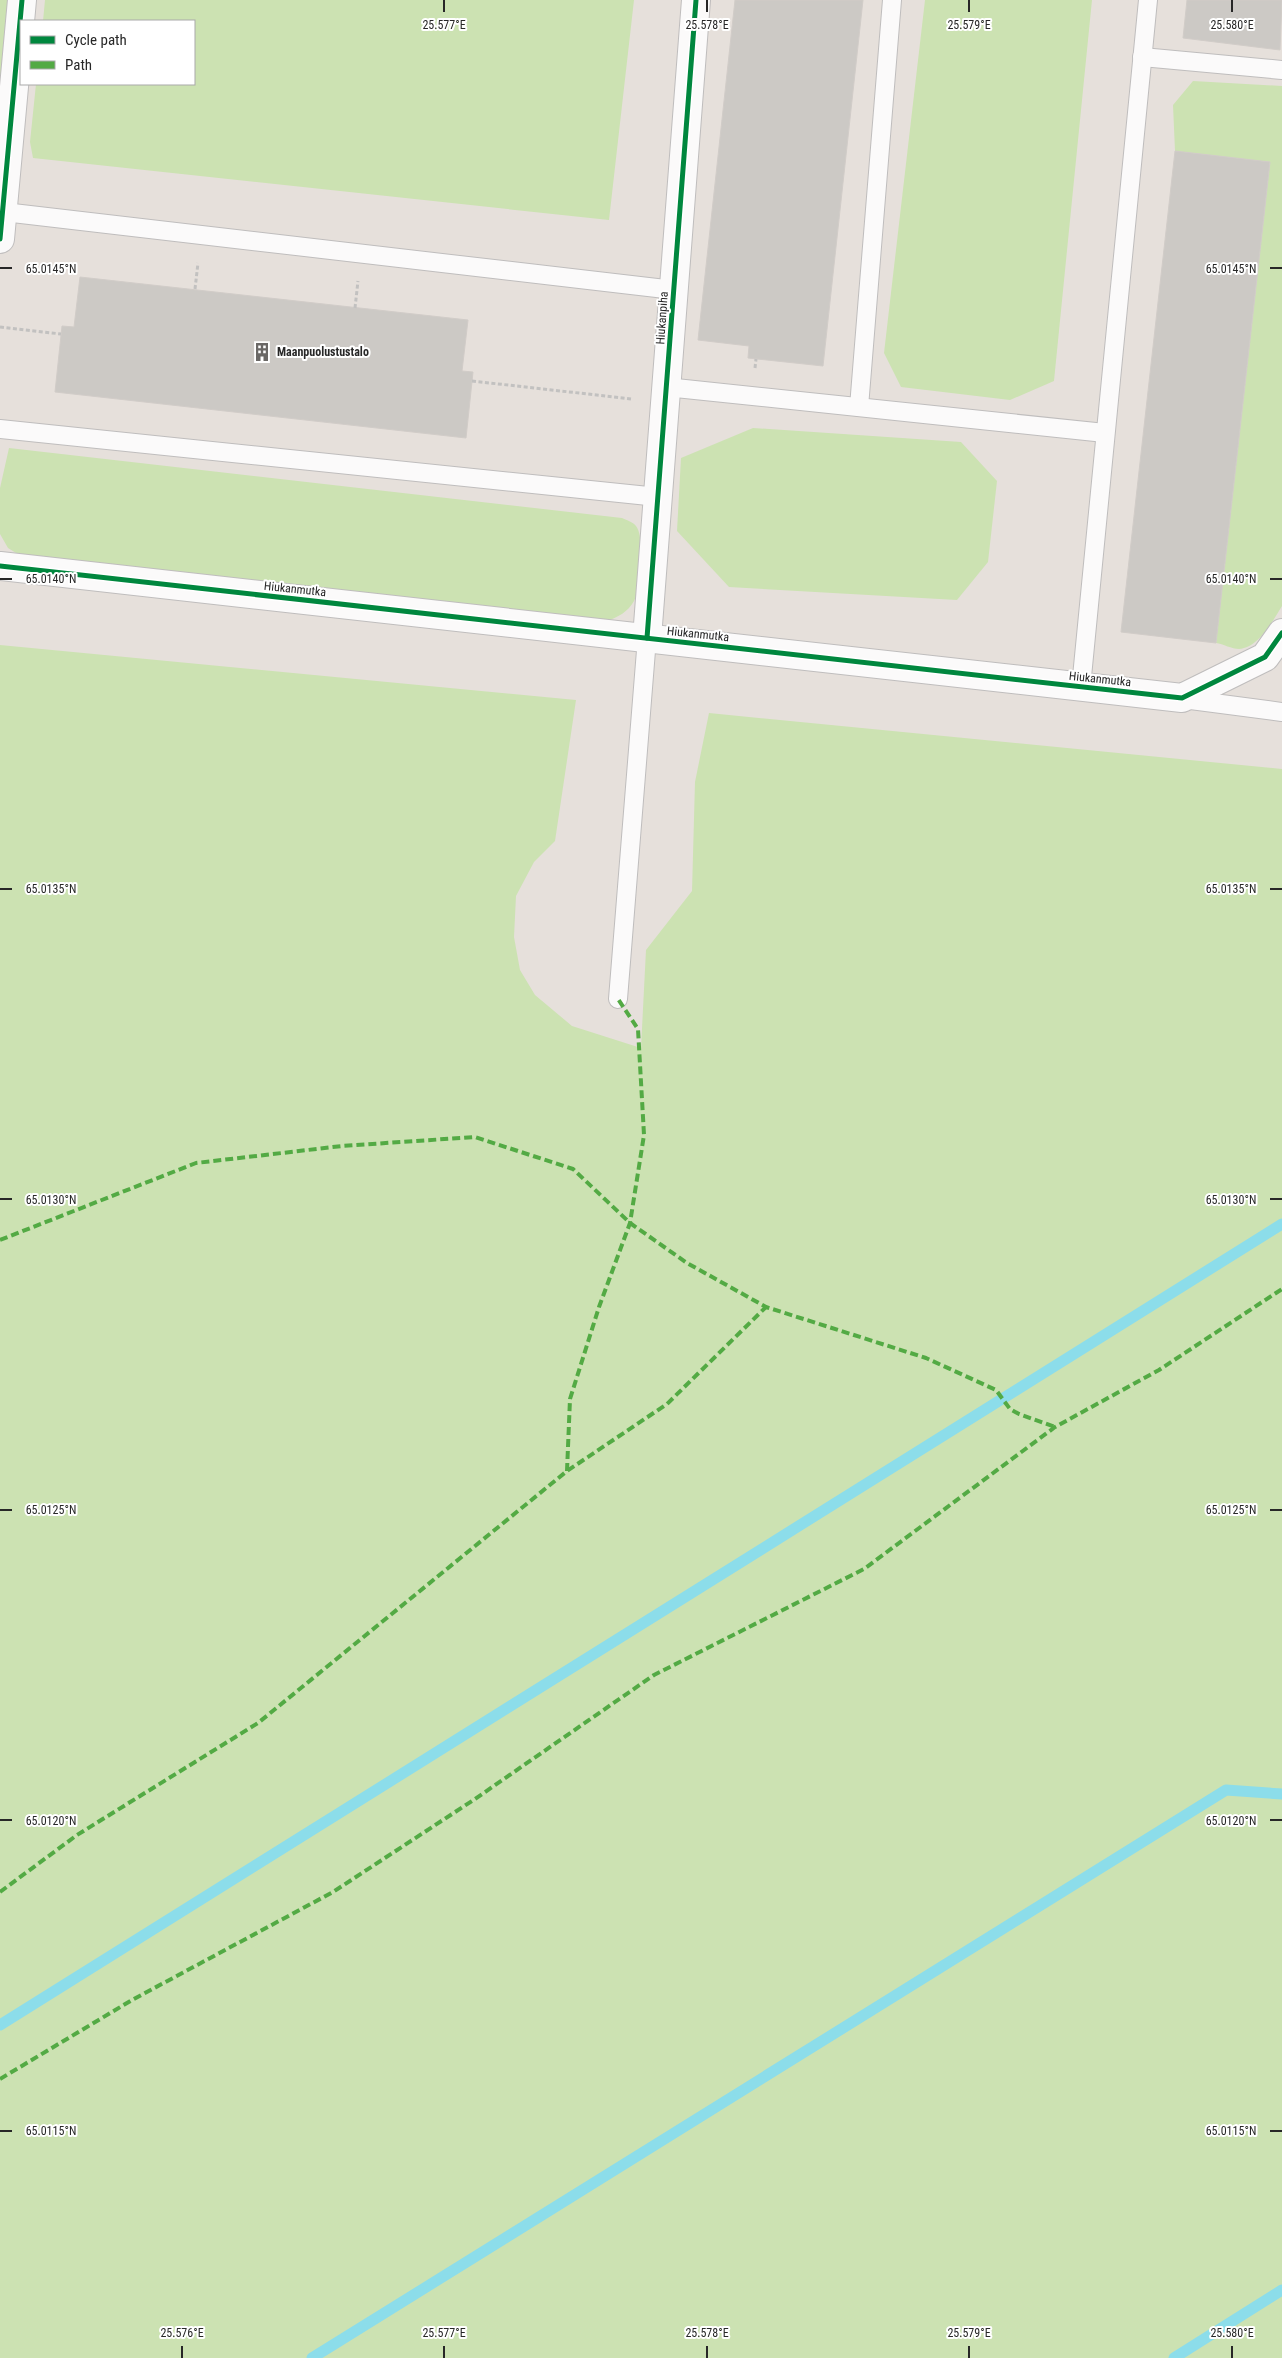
<svg xmlns="http://www.w3.org/2000/svg" width="1282" height="2358" font-family="'Roboto Condensed',sans-serif">
<style>
.green{fill:#cce2b2}
.lines{fill:none;stroke-linecap:round;stroke-linejoin:round}
.stream{stroke:#8cddea;stroke-width:11}
.building{fill:#ccc9c5;stroke:#d1ccc8}
.service-casing{stroke:#bfbdbd;stroke-width:20}
.minor-casing{stroke:#bfbdbd;stroke-width:30}
.path{stroke:#c2c1c0;stroke-width:3;stroke-dasharray:4 2.5;stroke-linecap:butt}
.service{stroke:#fbfafa;stroke-width:18}
.minor{stroke:#fbfafa;stroke-width:28}
.quiet{stroke:#53aa44;stroke-width:4;stroke-dasharray:8 4;stroke-linecap:butt}
.cycleway-casing{stroke:#fff;stroke-width:8}
.cycleway{stroke:#00873e;stroke-width:5}
.ticks{fill:none;stroke:#272727;stroke-width:2}
.labels{text-anchor:middle;stroke-width:4;stroke-linejoin:round;paint-order:stroke}
.street-label{font-size:12px;fill:#272727;stroke:#fff}
.poi-label{font-size:12px;font-weight:bold;fill:#272727;stroke:#fff;text-anchor:start}
.ticks-label{font-size:12px;text-anchor:middle;fill:#272727;stroke:#fff;stroke-width:4;stroke-linejoin:round;paint-order:stroke}
</style>
<rect width="100%" height="100%" fill="#e6e0db"/>
<g class="green">
<path d="M0,0H9L0,88Z"/>
<path d="M45,0H634L609,220L33,158L30,142L36,84H194V21H43Z"/>
<path d="M925,0H1092L1054,381L1010,400L901,387L884,353Z"/>
<path d="M1193,81L1282,86V606C1273,620 1259,648 1239,649C1232,649 1223,644 1216,643L1270,162L1175,151L1173,105Z"/>
<path d="M753,428L961,442L997,481L988,562L957,600L729,587L677,531L681,458Z"/>
<path d="M9,448L622,518C626,520 633,522 636,526C645,536 641,590 634,601C628,612 618,617 607,621L21,556L8,548L0,534V488Z"/>
<path d="M0,645L576,700L555,841L534,862L516,896L514,937L520,970L535,995L572,1026L641,1048L646,950L692,891L695,782L709,713L1282,769V2358H0Z"/>
</g>
<g class="lines">
<g class="stream">
<path d="M0,2025L1282,1224"/>
<path d="M312,2358L1226,1790L1282,1794"/>
<path d="M1174,2358L1282,2290"/>
</g>
</g>
<g class="building">
<path d="M735,0H863L823,366L748,358L749,346L698,340Z"/>
<path d="M1187,0H1282L1280,50L1183,38Z"/>
<path d="M1175,151L1270,162L1216,643L1121,632Z"/>
<path d="M80,277L468,320L462,371L473,372L466,438L55,392L62,326L74,327Z"/>
</g>
<g class="lines">
<g class="service-casing">
<g id="service">
<path d="M1142,57L1282,70"/>
<path d="M4,212L674,290"/>
<path d="M666,387L1105,433"/>
<path d="M859,407L892,0"/>
<path d="M0,429L658,497"/>
<path d="M1081,687L1148,0"/>
<path d="M1183,699L1282,712"/>
<path d="M618,999L647,638"/>
</g>
</g>
<g class="minor-casing">
<g id="minor">
<path d="M0,239L22,0"/>
<path d="M0,566L1182,698L1265,657L1282,633"/>
<path d="M647,638L696,0"/>
</g>
</g>
<g class="path">
<path d="M195,289L198,263"/>
<path d="M355,308L358,281"/>
<path d="M0,327L61,334"/>
<path d="M755,368L756,359"/>
<path d="M472,381L632,399"/>
</g>
<use href="#service" class="service"/>
<use href="#minor" class="minor"/>
<g class="quiet">
<path d="M0,1240L196,1163L342,1146L475,1137L573,1169L630,1223L687,1263L766,1307L926,1358L996,1390L1010,1409L1019,1414L1055,1427"/>
<path d="M567,1471L570,1399L599,1307L630,1223L644,1135L638,1029L618,999"/>
<path d="M0,1892L77,1835L258,1723L567,1471L667,1404L766,1307"/>
<path d="M0,2079L132,2000L333,1892L475,1799L654,1675L864,1569L1055,1427L1159,1370L1282,1289"/>
</g>
<g class="cycleway-casing">
<g id="cycleway">
<path d="M0,239L22,0"/>
<path d="M0,566L1182,698L1265,657L1282,633"/>
<path d="M647,638L696,0"/>
</g>
</g>
<use href="#cycleway" class="cycleway"/>
</g>
<path class="ticks" d="M444,0V12M707,0V12M969,0V12M1232,0V12M0,268H12M1270,268H1282M0,579H12M1270,579H1282M0,889H12M1270,889H1282M0,1199H12M1270,1199H1282M0,1510H12M1270,1510H1282M0,1820H12M1270,1820H1282M0,2131H12M1270,2131H1282M182,2346V2358M444,2346V2358M707,2346V2358M969,2346V2358M1232,2346V2358"/>
<defs>
<g id="building-bare" transform="scale(1.5)"><path d="M-4-6H4V6H1V3H-1V6H-4ZM-2.5-4.3h1.7v1.8h-1.7ZM.8-4.3h1.7v1.8H.8ZM-2.5-1h1.7V.8h-1.7ZM.8-1h1.7V.8H.8Z" fill="#6a6866" stroke="#fff" stroke-width="2.5" paint-order="stroke"/></g>
</defs>
<g fill-rule="evenodd">
<use href="#building-bare" x="262" y="352"/>
</g>
<g class="labels">
<g class="street-label">
<text transform="translate(662 318) rotate(-86)" y="4">Hiukanpiha</text>
<text transform="translate(295 589) rotate(6)" y="4">Hiukanmutka</text>
<text transform="translate(698 634) rotate(6)" y="4">Hiukanmutka</text>
<text transform="translate(1100 679) rotate(6)" y="4">Hiukanmutka</text>
</g>
<g class="poi-label">
<text x="277" y="356">Maanpuolustustalo</text>
</g>
</g>
<g class="ticks-label">
<text x="444" y="29">25.577°E</text>
<text x="707" y="29">25.578°E</text>
<text x="969" y="29">25.579°E</text>
<text x="1232" y="29">25.580°E</text>
<text x="51" y="273">65.0145°N</text>
<text x="1231" y="273">65.0145°N</text>
<text x="51" y="583">65.0140°N</text>
<text x="1231" y="583">65.0140°N</text>
<text x="51" y="893">65.0135°N</text>
<text x="1231" y="893">65.0135°N</text>
<text x="51" y="1204">65.0130°N</text>
<text x="1231" y="1204">65.0130°N</text>
<text x="51" y="1514">65.0125°N</text>
<text x="1231" y="1514">65.0125°N</text>
<text x="51" y="1825">65.0120°N</text>
<text x="1231" y="1825">65.0120°N</text>
<text x="51" y="2135">65.0115°N</text>
<text x="1231" y="2135">65.0115°N</text>
<text x="182" y="2337">25.576°E</text>
<text x="444" y="2337">25.577°E</text>
<text x="707" y="2337">25.578°E</text>
<text x="969" y="2337">25.579°E</text>
<text x="1232" y="2337">25.580°E</text>
</g>
<rect x="20" y="20" width="175" height="65" fill="#ffffff" stroke="#a9a9a9"/>
<rect x="30" y="36" width="25" height="8" fill="#00873e" stroke="#a9a9a9"/>
<text x="65" y="45" font-size="15" fill="#272727">Cycle path</text>
<rect x="30" y="61" width="25" height="8" fill="#53aa44" stroke="#a9a9a9"/>
<text x="65" y="70" font-size="15" fill="#272727">Path</text>
</svg>
